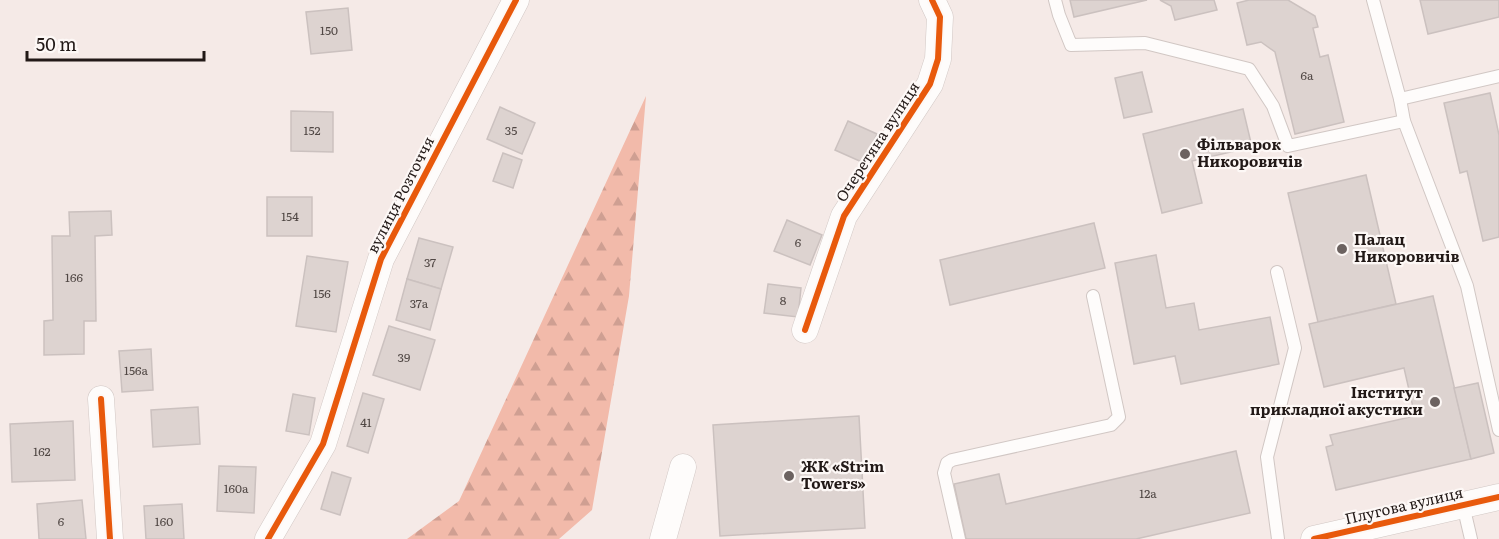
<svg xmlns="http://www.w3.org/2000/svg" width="1499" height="539" font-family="Literata,serif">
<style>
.forest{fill:url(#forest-firs)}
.building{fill:#ddd3d0;stroke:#cbc1bf;stroke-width:1.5}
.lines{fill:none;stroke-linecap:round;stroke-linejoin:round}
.lane-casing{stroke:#d1c7c4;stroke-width:14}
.street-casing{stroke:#d1c7c4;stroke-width:27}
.lane{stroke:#fefcfb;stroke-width:12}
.street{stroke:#fefcfb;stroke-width:26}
.cycleway-casing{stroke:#fdf8f6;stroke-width:10}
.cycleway{stroke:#e8590c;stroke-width:6}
.poi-dot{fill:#6c6260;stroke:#fdf8f6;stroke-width:2}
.labels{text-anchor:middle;stroke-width:4.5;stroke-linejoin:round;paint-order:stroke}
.number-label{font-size:12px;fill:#514845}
.street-label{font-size:15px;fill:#221917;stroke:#fdf8f6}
.poi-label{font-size:15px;font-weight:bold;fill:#221917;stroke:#fdf8f6;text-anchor:start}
</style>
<defs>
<pattern id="forest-firs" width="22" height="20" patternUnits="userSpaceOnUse" patternTransform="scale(1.5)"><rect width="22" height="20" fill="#f2baaa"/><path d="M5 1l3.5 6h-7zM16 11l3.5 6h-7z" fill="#cf9f92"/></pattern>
</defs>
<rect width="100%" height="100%" fill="#f5eae7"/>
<path class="forest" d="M646,96L629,296L592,510L559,539H407L459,501Z"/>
<g class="building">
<path d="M1070,0H1147L1074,17Z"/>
<path d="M1160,0H1214L1217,10L1175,20L1171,6Z"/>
<path d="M1249,0H1288L1315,16L1318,27L1313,28L1320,57L1328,55L1344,122L1295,134L1275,52L1261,42L1247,45L1237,3Z"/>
<path d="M1420,0H1499V17L1428,34Z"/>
<path d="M348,8L352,50L311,54L306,12Z"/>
<path d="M1142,72L1152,112L1124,118L1115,78Z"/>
<path d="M1490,93L1499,135V237L1483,241L1467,171L1460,173L1444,103Z"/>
<path d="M500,107L535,123L522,154L487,139Z"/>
<path d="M1243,109L1252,147L1192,161L1202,203L1162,213L1143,134Z"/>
<path d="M291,111L333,112V152L291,151Z"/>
<path d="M848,121L877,134L864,163L835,150Z"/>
<path d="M503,153L522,160L513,188L493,181Z"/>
<path d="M1366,175L1396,304L1318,322L1288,193Z"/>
<rect x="267" y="197" width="45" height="39"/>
<path d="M111,211L112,235L95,236L96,321H84V354L44,355V321L53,320L52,236H70L69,212Z"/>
<path d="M787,220L822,235L810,265L774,251Z"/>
<path d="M1094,223L1105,268L950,305L940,260Z"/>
<path d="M419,238L453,247L441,289L407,279Z"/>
<path d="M1156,255L1166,308L1194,303L1199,330L1270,317L1279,364L1181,384L1175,356L1134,364L1115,263Z"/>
<path d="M307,256L348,262L336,332L296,326Z"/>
<path d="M407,279L441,289L430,330L396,320Z"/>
<path d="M768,284L801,288L798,317L764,313Z"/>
<path d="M1433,296L1471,459L1336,490L1326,447L1333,445L1330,435L1415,416L1404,368L1324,387L1309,324Z"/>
<path d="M389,326L435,340L420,390L373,375Z"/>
<path d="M151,349L153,390L122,392L119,351Z"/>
<path d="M1478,383L1494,453L1471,459L1454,388Z"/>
<path d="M363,393L384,399L368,453L347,446Z"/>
<path d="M293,394L315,398L309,435L286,431Z"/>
<path d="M198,407L200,444L153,447L151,410Z"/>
<path d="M859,416L865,528L720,536L713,425Z"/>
<path d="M73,421L75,480L12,482L10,424Z"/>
<path d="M1236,451L1250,513L1136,539H966L954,484L999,474L1006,504Z"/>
<path d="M219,466L256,467L254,513L217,511Z"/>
<path d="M332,472L351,478L340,515L321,509Z"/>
<path d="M82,500L86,539H39L37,504Z"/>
<path d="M182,504L184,539H146L144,506Z"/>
</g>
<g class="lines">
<g class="lane-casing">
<g id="lane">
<path d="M1055,0L1059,15L1071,45L1145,43L1249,69L1273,106L1288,146L1404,121"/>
<path d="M1373,0L1400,99L1404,121L1467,286L1499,430"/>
<path d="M1400,99L1499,76"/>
<path d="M1277,272L1295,348L1267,457L1278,539"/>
<path d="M1463,505L1471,539"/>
<path d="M959,539L944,473L947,463L952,460L1111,425L1119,417L1093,296"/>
</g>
</g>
<g class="street-casing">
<g id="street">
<path d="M805,330L844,216L930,84L938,59L940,17L932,0"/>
<path d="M101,399L110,539"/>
<path d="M268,539L323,444L381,259L516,0"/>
<path d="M663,539L683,467"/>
<path d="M1314,539L1499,497"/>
</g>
</g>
<use href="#lane" class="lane"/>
<use href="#street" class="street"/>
<g class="cycleway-casing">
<g id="cycleway">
<path d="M805,330L844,216L930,84L938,59L940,17L932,0"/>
<path d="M101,399L110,539"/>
<path d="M268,539L323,444L381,259L516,0"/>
<path d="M1314,539L1499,497"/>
</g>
</g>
<use href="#cycleway" class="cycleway"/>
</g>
<g class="poi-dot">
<circle cx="1185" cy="154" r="6"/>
<circle cx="1342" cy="249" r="6"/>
<circle cx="1435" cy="402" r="6"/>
<circle cx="789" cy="476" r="6"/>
</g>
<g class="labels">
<g class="number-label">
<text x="329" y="35">150</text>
<text x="1307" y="80">6а</text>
<text x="312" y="135">152</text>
<text x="511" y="135">35</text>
<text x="290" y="221">154</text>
<text x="798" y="247">6</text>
<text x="430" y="267">37</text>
<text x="74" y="282">166</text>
<text x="322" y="298">156</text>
<text x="783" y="305">8</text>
<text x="419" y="308">37а</text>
<text x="404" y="362">39</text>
<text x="136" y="375">156а</text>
<text x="366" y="427">41</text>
<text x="42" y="456">162</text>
<text x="236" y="493">160а</text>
<text x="1148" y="498">12а</text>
<text x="61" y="526">6</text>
<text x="164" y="526">160</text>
</g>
<g class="street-label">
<text transform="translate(878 142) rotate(-57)" y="5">Очеретяна вулиця</text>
<text transform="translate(401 195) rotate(-63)" y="5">вулиця Розточчя</text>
<text transform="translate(1404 506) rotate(-13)" y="5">Плугова вулиця</text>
</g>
<g class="poi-label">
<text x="1197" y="150">Фільварок<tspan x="1197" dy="17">Никоровичів</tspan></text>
<text x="1354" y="245">Палац<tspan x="1354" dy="17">Никоровичів</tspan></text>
<text x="1423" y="398" text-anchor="end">Інститут<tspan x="1423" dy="17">прикладної акустики</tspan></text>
<text x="801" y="472">ЖК «Strim<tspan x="801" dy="17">Towers»</tspan></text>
</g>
</g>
<path d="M27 51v9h177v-9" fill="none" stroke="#221917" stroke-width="3"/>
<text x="36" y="51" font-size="18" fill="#221917" stroke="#fdf8f6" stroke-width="4.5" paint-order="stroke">50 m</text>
</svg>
